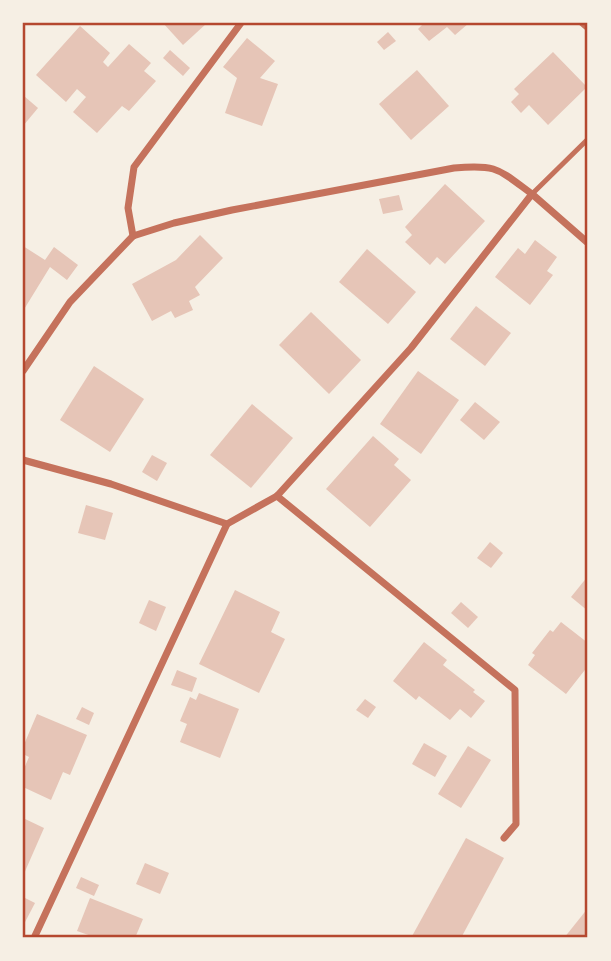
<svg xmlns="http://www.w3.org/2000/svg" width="611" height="961" font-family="'Asap Condensed',sans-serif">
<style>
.building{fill:#e6c5b7}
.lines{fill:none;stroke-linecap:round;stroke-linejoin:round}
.service{stroke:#c5725c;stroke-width:5}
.minor{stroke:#c5725c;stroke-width:7}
.neatline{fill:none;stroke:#b5482f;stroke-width:2.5}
</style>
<rect width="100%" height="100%" fill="#f6efe4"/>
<g class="building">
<path d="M163,23H207L183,45Z"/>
<path d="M424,23H469L455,35L447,27L429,41L418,29Z"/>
<path d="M80,26L110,53L103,62L108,67L129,44L151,63L144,71L156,81L129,111L122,106L97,133L73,112L86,97L77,89L66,102L36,75Z"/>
<path d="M388,32L396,41L384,50L377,42Z"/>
<path d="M247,38L275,61L260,78L278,84L262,126L225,113L237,78L223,67Z"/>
<path d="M170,50L190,68L183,76L163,58Z"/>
<path d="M553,52L587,87L548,125L529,105L521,113L511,102L519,94L514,89Z"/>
<path d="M417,70L449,106L411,140L379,104Z"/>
<path d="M24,96L38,108L23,126V97Z"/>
<path d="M445,184L485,221L445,264L437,257L430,265L405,242L412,235L405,227Z"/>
<path d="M399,195L403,210L383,214L379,199Z"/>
<path d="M200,235L223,258L195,287L200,295L189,301L193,310L175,318L171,311L152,321L132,284L176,260Z"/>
<path d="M535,240L557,257L547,271L553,275L530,305L495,277L518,248L525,254Z"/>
<path d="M23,246L45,260L54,247L78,265L67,280L50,267L23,311Z"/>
<path d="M367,249L416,292L388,324L339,282Z"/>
<path d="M476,306L511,333L485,366L450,339Z"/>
<path d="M311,312L361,360L329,394L279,345Z"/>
<path d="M94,366L144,399L110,452L60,420Z"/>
<path d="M418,371L459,400L421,454L380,424Z"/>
<path d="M475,402L500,422L484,440L460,420Z"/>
<path d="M252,404L293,438L251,488L210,455Z"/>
<path d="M373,436L399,459L394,465L411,480L370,527L326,489Z"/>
<path d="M152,455L167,463L157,481L142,472Z"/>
<path d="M86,505L113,513L105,540L78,533Z"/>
<path d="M490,542L503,553L491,568L477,558Z"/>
<path d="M588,576V611L571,597Z"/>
<path d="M235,590L280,612L271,632L285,639L259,693L199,664Z"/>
<path d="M149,600L166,607L156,631L139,623Z"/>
<path d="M461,602L478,617L468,628L451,613Z"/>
<path d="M561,622L588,643V666L566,694L528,665L535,655L532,653L550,630L553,632Z"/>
<path d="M424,642L447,660L443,665L475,690L473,692L485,701L471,718L460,709L450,720L419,696L416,700L393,681Z"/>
<path d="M177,670L197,678L192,692L171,685Z"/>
<path d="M199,693L239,709L220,758L180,742L187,724L180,721L190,697L196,700Z"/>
<path d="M365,699L376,707L368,718L356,710Z"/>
<path d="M82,707L94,713L89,725L76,719Z"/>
<path d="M37,714L87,735L70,775L63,772L51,800L23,787V771L29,757L23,754V747Z"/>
<path d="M424,743L447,756L435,777L412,764Z"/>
<path d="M468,746L491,760L461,808L438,794Z"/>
<path d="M23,818L44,828L23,876Z"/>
<path d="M466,838L504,858L461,938H411Z"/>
<path d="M145,863L169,873L160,894L136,884Z"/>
<path d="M81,877L99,885L94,896L76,888Z"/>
<path d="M23,897L35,903L23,926Z"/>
<path d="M90,898L143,919L135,938H97L77,931Z"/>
<path d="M588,908V938H564Z"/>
</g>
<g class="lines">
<g class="service">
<path d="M581,23L588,29"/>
<path d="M532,194L588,139"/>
</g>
<g class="minor">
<path d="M133,236L128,208L134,167L241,23"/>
<path d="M23,371L70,302L133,236L174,223L232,210L454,168C497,164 498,169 532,194"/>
<path d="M23,460L111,484L227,524"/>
<path d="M277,496L515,690L516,824L504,838"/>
<path d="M34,938L227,524L277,496L411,348L532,194L588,243"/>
</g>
</g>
<rect width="611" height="961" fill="none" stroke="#f6efe4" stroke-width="49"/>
<rect x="24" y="24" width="562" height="912" class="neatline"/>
</svg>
